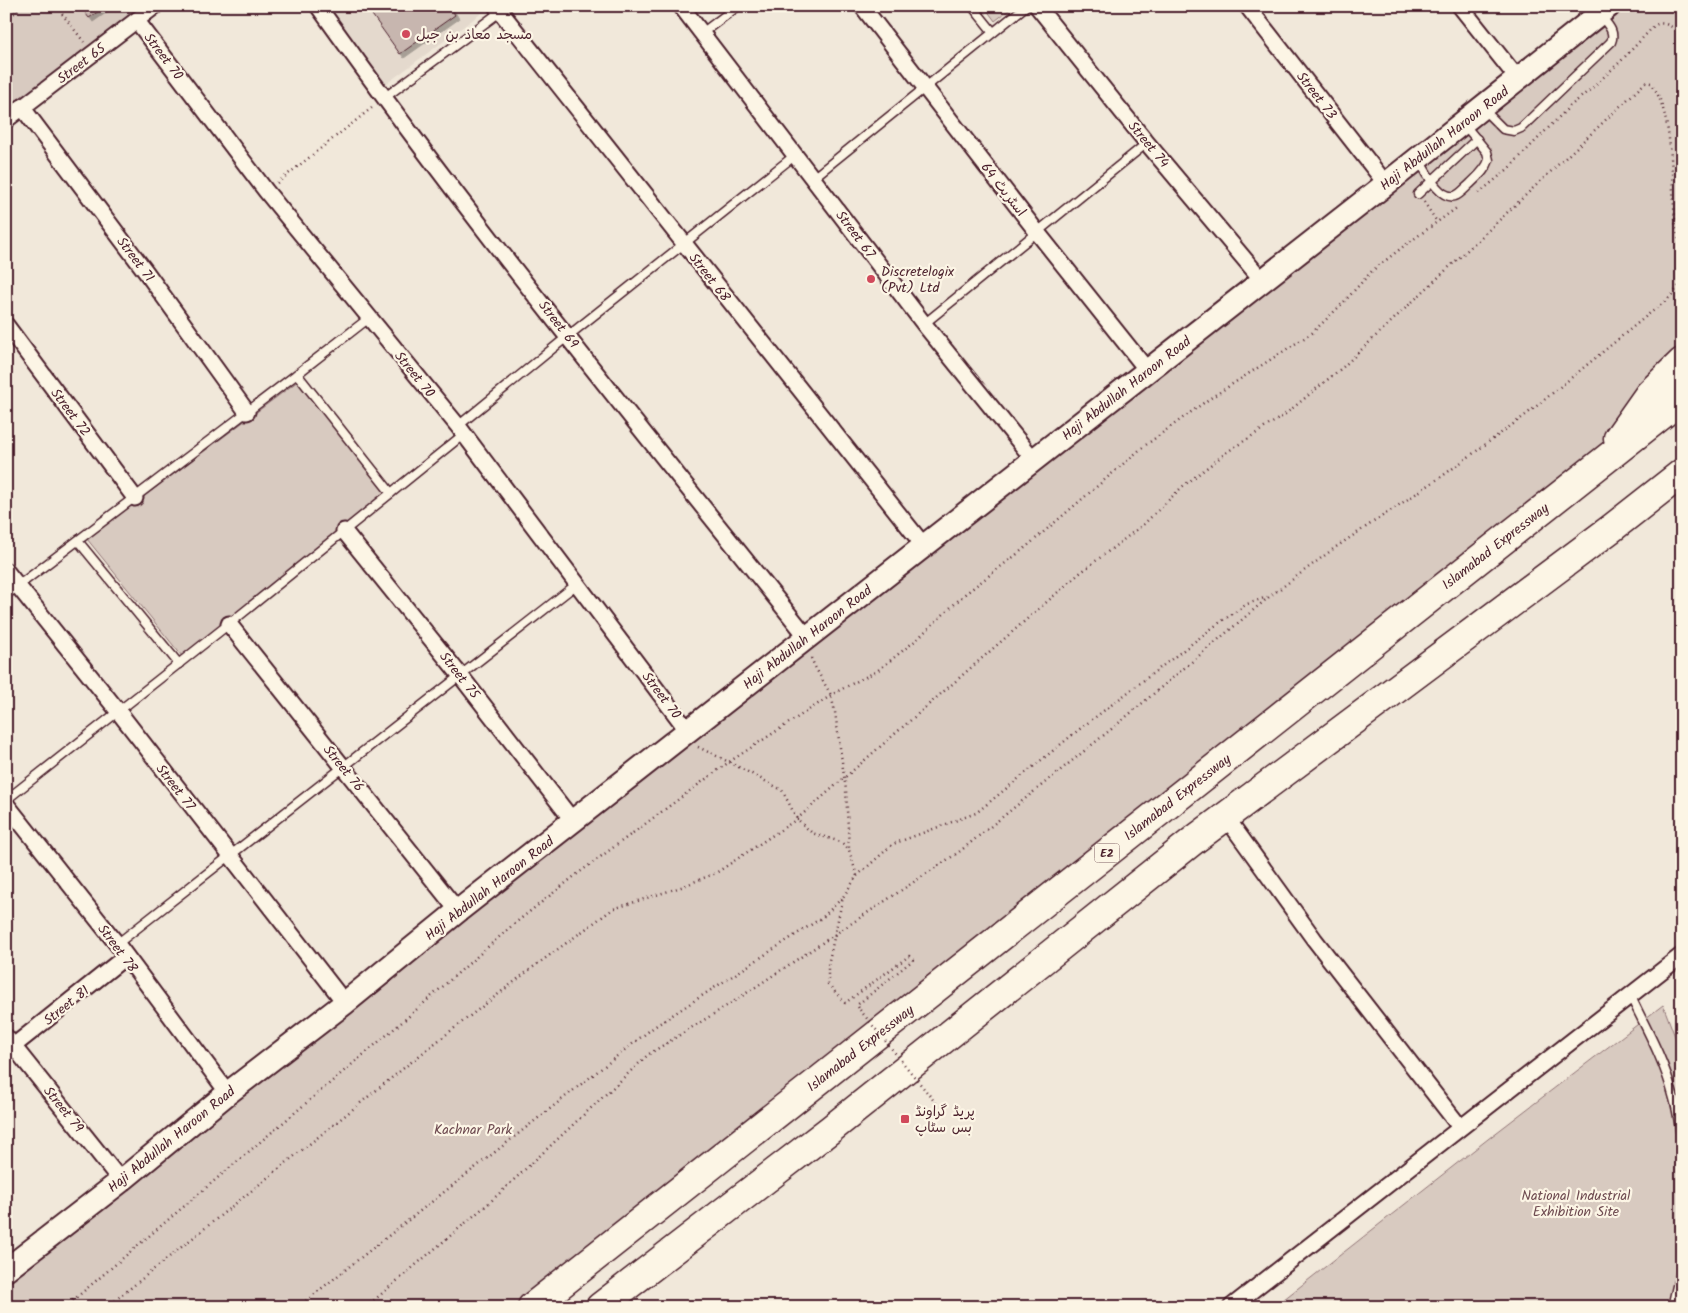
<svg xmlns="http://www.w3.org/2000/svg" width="1688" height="1313" font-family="Kalam,'Playpen Sans Arabic',sans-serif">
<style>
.built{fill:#e4d9cd}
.green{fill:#d8cac0;stroke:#917476}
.building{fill:#c7b6af;stroke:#4a1f2b;filter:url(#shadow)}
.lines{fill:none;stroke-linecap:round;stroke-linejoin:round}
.lane-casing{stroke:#4a1f2b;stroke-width:11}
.street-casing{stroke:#4a1f2b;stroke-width:19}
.secondary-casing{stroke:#4a1f2b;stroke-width:26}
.highway-casing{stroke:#4a1f2b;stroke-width:31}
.path{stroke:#4a1f2b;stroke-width:2.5;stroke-dasharray:1 4;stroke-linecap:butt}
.lane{stroke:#fcf5e5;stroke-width:8}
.street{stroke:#fcf5e5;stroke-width:15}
.secondary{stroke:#fcf5e5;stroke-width:22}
.highway{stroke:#fcf5e5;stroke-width:28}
.path-bridge{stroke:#4a1f2b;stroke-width:2.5;stroke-dasharray:1 4;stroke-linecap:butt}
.poi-dot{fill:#d1495b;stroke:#fcf5e5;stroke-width:2}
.labels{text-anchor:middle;stroke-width:4.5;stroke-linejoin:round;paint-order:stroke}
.shield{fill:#fcf5e5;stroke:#7f5f63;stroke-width:1}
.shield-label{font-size:12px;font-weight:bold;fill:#4a1f2b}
.poi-label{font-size:14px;fill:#4a1f2b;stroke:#fcf5e5;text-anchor:start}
.street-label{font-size:14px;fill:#4a1f2b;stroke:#fcf5e5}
.park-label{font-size:14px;fill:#6e4a50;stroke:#fcf5e5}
</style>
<defs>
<filter id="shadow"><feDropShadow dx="4" dy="4" stdDeviation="0" flood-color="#0004"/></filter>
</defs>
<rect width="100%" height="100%" fill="#f1e8da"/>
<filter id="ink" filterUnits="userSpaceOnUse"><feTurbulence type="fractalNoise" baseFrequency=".02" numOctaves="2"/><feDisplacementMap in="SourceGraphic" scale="10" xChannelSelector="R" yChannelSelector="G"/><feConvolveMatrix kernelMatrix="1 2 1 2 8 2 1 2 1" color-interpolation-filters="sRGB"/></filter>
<g filter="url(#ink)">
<path class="built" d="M322,6H491L386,84Z"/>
<g class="green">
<path d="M6,6H143L6,117Z"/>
<path d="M984,6H1014L995,21Z"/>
<path d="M1628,6H1682V390L529,1307H6V1272Z"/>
<path d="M298,381L385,493L182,656L87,539Z"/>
<path d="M1663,1005L1682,1055V1307H1274L1488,1139Z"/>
</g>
<g class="building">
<path d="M80,6H106L89,18Z"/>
<path d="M381,6H450L455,15L400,54L370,12Z"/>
</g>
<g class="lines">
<g class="lane-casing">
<g id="lane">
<path d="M972,6L993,32"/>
<path d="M702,33L738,6"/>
<path d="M384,98L508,6"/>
<path d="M1483,109L1503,129L1514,131L1521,128L1611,42C1616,31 1606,23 1600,15"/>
<path d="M1419,160C1426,171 1439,200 1455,196C1461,194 1465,188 1470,184C1477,177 1486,170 1489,160L1487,152L1463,123"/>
<path d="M813,178L1026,6"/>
<path d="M1418,194L1477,139"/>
<path d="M924,324L1147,143"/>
<path d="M297,374L391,493"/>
<path d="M458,426L568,336L794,156"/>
<path d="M78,541L179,664"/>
<path d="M6,595L297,374L369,318"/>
<path d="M6,800L229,624L464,434"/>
<path d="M117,944L577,584"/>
<path d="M1630,995C1646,1028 1664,1060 1673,1095C1678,1111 1680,1128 1682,1145"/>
<path d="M1672,1307L1682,1265"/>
</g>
</g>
<g class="street-casing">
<g id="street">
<path d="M318,6C472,223 641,429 807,637"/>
<path d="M496,6L924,546"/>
<path d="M681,6L924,324L1034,460"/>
<path d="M862,6L1037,232L1147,370"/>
<path d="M1037,6L1147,143L1262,280"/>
<path d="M1247,6L1386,184"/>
<path d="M1460,6L1518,79"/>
<path d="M137,21L266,191L458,426L688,731"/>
<path d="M22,107L146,272L247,412"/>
<path d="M6,120L155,6"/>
<path d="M6,325L135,498"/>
<path d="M344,531L460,675L573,821"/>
<path d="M6,571L118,711L345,1003"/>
<path d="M229,624L458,911"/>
<path d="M6,804L117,944L228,1093"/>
<path d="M1226,817L1314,939L1460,1127"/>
<path d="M6,1037L121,1181"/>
<path d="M6,1052L125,957"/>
<path d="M1231,1307L1682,955"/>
</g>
</g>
<g class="secondary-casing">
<path id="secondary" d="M6,1270L121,1181L228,1093L345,1003L458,911L1386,184L1609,6"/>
</g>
<g class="highway-casing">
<g id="highway">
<path d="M1618,438L1649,394L1682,362"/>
<path d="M532,1307L1682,399"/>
<path d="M600,1307L831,1129L1194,840L1612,528L1682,473"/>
</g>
</g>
<g class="path">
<path d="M56,6L84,42"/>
<path d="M6,20L23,6"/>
<path d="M277,183L373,107"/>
<path d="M1479,193L1508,169L1569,107L1591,89L1621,61L1654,26C1663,19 1673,28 1682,33"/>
<path d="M1424,202L1437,222"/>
<path d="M811,658L815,667L831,695L835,712L846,790L849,848"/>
<path d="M698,747L729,762L782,790L797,819L812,833L841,842L849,850L857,876L843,897L828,965V984L845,1003L909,956L913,960L857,1005L860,1010"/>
<path d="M857,876L893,844L976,813L1081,728L1219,623L1247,604L1267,597"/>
<path d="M926,1091L938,1106"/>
<path d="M65,1307L408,1017L514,924L576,875L729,762L838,691L877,671L915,641L965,594L1025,548L1143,447L1209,399L1312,333L1342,304L1372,271L1404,246L1458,207"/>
<path d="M107,1307L430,1047L532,968L613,909L681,887L716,873L797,819L1080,573L1144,524L1182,487L1227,452L1283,416L1343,367L1646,82L1651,83C1674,114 1671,181 1675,219C1676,231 1679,242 1682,254"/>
<path d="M298,1307L654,1027L823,917L843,897"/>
<path d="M366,1307L489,1203L649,1054L733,1002L959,852L1114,727L1269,597L1336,547L1441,477L1527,414L1649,314C1661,305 1679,293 1682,276"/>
</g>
<use href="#lane" class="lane"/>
<use href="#street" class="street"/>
<use href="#secondary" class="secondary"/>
<use href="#highway" class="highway"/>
<path class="path-bridge" d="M860,1010L926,1091"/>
</g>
</g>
<g class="poi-dot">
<circle cx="406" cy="34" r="5"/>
<circle cx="871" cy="279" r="5"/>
<rect x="900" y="1114" width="10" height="10" rx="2.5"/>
</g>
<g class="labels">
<rect class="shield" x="1094.5" y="843.5" width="25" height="19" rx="4"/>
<g class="shield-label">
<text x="1107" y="857">E2</text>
</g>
<g class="poi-label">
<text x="416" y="39">مسجد معاذ بن جبل</text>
<text x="881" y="276">Discretelogix<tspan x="881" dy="16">(Pvt) Ltd</tspan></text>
<text x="915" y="1116">پریڈ گراونڈ<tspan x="915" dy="16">بس سٹاپ</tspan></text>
</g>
<g class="street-label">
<text transform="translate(164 56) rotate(53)" y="5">Street 70</text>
<text transform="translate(81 63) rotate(-37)" y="5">Street 65</text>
<text transform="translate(1317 95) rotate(52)" y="5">Street 73</text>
<text transform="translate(1444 138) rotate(-38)" y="5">Haji Abdullah Haroon Road</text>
<text transform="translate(1149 144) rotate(50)" y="5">Street 74</text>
<text transform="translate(1004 189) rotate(52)" y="5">اسٹریٹ 64</text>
<text transform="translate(856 234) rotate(53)" y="5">Street 67</text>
<text transform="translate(136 259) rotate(53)" y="5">Street 71</text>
<text transform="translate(710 277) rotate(52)" y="5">Street 68</text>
<text transform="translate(559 324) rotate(52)" y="5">Street 69</text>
<text transform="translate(415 374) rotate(51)" y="5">Street 70</text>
<text transform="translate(1126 388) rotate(-38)" y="5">Haji Abdullah Haroon Road</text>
<text transform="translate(71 412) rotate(53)" y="5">Street 72</text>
<text transform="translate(1495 546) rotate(-38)" y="5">Islamabad Expressway</text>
<text transform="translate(807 637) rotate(-38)" y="5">Haji Abdullah Haroon Road</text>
<text transform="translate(460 675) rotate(52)" y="5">Street 75</text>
<text transform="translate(662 695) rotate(53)" y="5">Street 70</text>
<text transform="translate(344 768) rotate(51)" y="5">Street 76</text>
<text transform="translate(176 787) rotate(52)" y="5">Street 77</text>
<text transform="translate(1177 797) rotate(-38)" y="5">Islamabad Expressway</text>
<text transform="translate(489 888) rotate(-38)" y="5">Haji Abdullah Haroon Road</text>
<text transform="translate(118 948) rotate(53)" y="5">Street 78</text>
<text transform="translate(66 1005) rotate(-39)" y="5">Street 81</text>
<text transform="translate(860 1048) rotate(-38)" y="5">Islamabad Expressway</text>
<text transform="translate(64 1109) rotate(51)" y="5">Street 79</text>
<text transform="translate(171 1139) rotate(-39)" y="5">Haji Abdullah Haroon Road</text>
</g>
<g class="park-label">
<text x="473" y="1134">Kachnar Park</text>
<text x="1576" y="1200">National Industrial<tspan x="1576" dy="16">Exhibition Site</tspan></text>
</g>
</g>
<rect width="1688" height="1313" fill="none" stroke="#fcf5e5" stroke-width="25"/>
<rect x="12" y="12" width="1663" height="1288" fill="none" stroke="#4a1f2b" stroke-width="2" filter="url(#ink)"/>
</svg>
